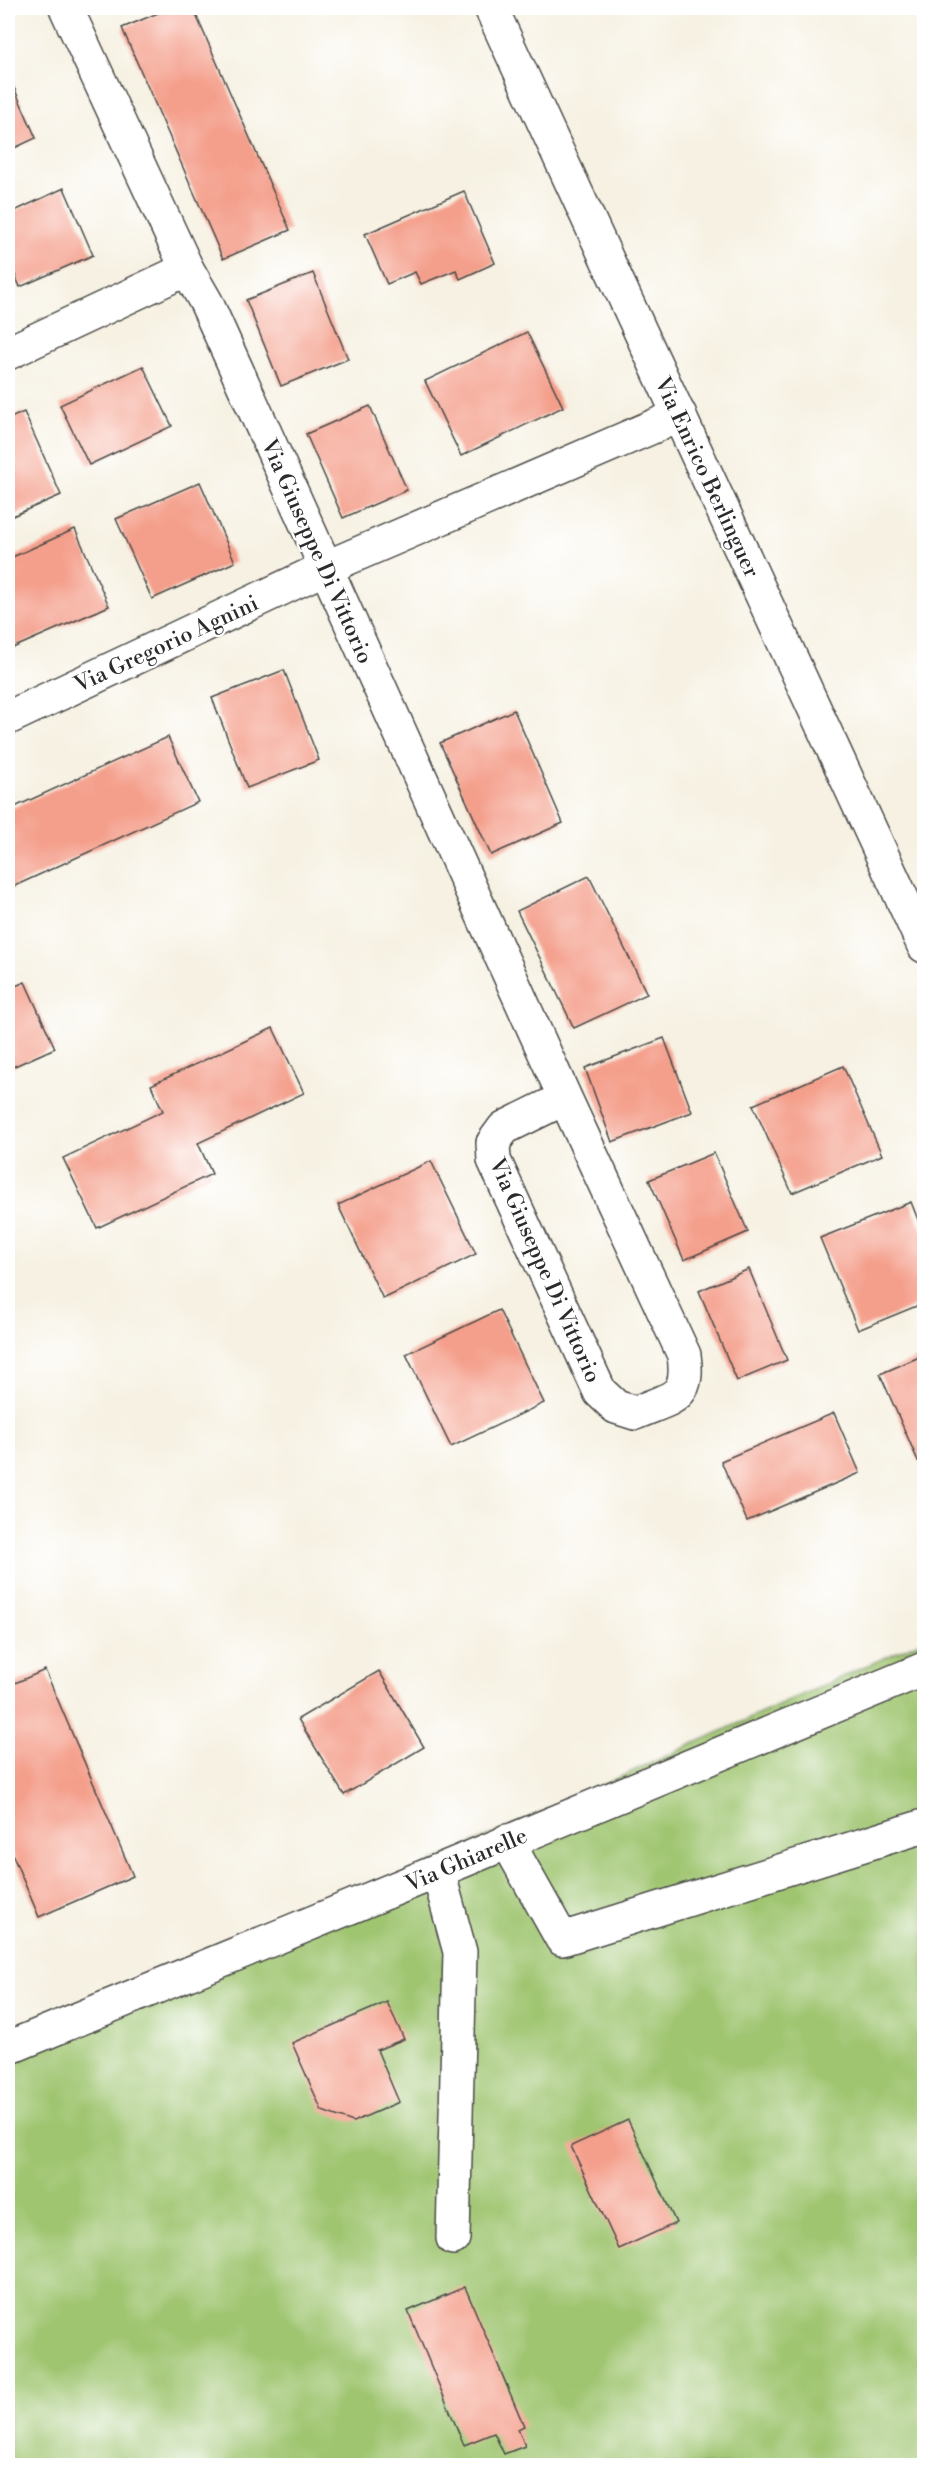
<svg xmlns="http://www.w3.org/2000/svg" width="932" height="2473" font-family="'Libre Bodoni',serif">
<style>
.green{fill:#9fc570;stroke:#65784e;stroke-width:1.5}
.building{fill:#f49f8b}
.lines{fill:none;stroke-linecap:round;stroke-linejoin:round}
.minor-casing{stroke:#494946;stroke-width:36}
.minor{stroke:#fff;stroke-width:33}
.labels{text-anchor:middle;stroke-width:4.5;stroke-linejoin:round;paint-order:stroke}
.street-label{font-size:22px;fill:#2b2b2b;stroke:#fff}
</style>
<rect width="100%" height="100%" fill="#fff"/>
<filter id="ink" filterUnits="userSpaceOnUse"><feTurbulence type="fractalNoise" baseFrequency=".0167" numOctaves="2"/><feDisplacementMap in="SourceGraphic" scale="12" xChannelSelector="R" yChannelSelector="G"/><feConvolveMatrix kernelMatrix="1 2 1 2 8 2 1 2 1" color-interpolation-filters="sRGB"/></filter>
<filter id="wash" filterUnits="userSpaceOnUse"><feTurbulence type="fractalNoise" baseFrequency=".008" numOctaves="4" result="noise"/><feDisplacementMap in="SourceGraphic" scale="24" xChannelSelector="R" yChannelSelector="G"/><feGaussianBlur stdDeviation="1.35" result="paint"/><feColorMatrix in="noise" values="0 0 0 0 0 0 0 0 0 0 0 0 0 0 0 0 0 1.4 0 .05"/><feComposite in="paint" operator="in"/></filter>
<g filter="url(#wash)">
<rect width="100%" height="100%" fill="#f6f1e2"/>
<path class="green" d="M924,1640V2465L8,2466V2061L245,1946Z"/>
<g id="blocks">
<g class="building">
<path d="M170,8H193L290,230L223,259L122,28Z"/>
<path d="M8,74L36,138L8,151Z"/>
<path d="M64,188L93,255L20,287L8,258V214Z"/>
<path d="M464,191L495,263L460,279L456,270L421,284L415,272L387,284L365,234Z"/>
<path d="M313,273L348,359L281,386L246,300Z"/>
<path d="M527,332L563,407L461,456L425,381Z"/>
<path d="M143,366L172,426L89,465L60,405Z"/>
<path d="M370,406L407,490L343,518L306,434Z"/>
<path d="M24,412L61,495L8,518V419Z"/>
<path d="M200,482L235,562L152,599L116,519Z"/>
<path d="M75,529L109,606L8,650V559Z"/>
<path d="M284,670L319,760L247,788L212,698Z"/>
<path d="M514,710L563,823L491,855L440,743Z"/>
<path d="M168,737L198,802L8,889V810Z"/>
<path d="M589,876L647,994L574,1028L517,911Z"/>
<path d="M25,982L55,1048L8,1069V989Z"/>
<path d="M273,1028L304,1093L198,1143L212,1174L97,1228L63,1158L163,1111L151,1085Z"/>
<path d="M664,1038L692,1112L612,1142L585,1068Z"/>
<path d="M843,1066L882,1155L792,1193L753,1105Z"/>
<path d="M714,1153L748,1232L684,1260L649,1180Z"/>
<path d="M431,1161L476,1254L383,1299L338,1205Z"/>
<path d="M911,1202L924,1235V1303L858,1330L820,1238Z"/>
<path d="M749,1269L787,1360L737,1381L699,1291Z"/>
<path d="M499,1310L544,1403L451,1447L406,1354Z"/>
<path d="M924,1355V1459L918,1461L880,1374Z"/>
<path d="M834,1413L860,1473L747,1521L721,1461Z"/>
<path d="M45,1670L133,1876L39,1917L8,1844V1686Z"/>
<path d="M379,1671L424,1747L344,1795L298,1719Z"/>
<path d="M387,2002L404,2039L377,2050L399,2102L353,2122L322,2111L292,2043Z"/>
<path d="M628,2120L676,2223L619,2249L571,2146Z"/>
<path d="M465,2287L524,2426L518,2429L525,2446L504,2454L494,2433L464,2445L408,2311Z"/>
</g>
</g>
</g>
<g filter="url(#ink)">
<use href="#blocks" fill-opacity="0" stroke="#494946" stroke-width="1.5"/>
<g class="lines">
<g class="minor-casing">
<g id="minor">
<path d="M66,8L187,269L206,302L565,1098L684,1355C690,1400 672,1397 635,1413L616,1407L600,1392L494,1160L493,1143L504,1128L565,1098"/>
<path d="M491,8L924,946"/>
<path d="M8,353L187,269"/>
<path d="M8,718L325,568L680,415"/>
<path d="M507,1841L562,1939L924,1826"/>
<path d="M438,1871L460,1952L453,2238"/>
<path d="M8,2048L438,1871L924,1669"/>
</g>
</g>
<use href="#minor" class="minor"/>
</g>
</g>
<g class="labels">
<g class="street-label">
<text transform="translate(708 477) rotate(65)" y="8">Via Enrico Berlinguer</text>
<text transform="translate(318 551) rotate(66)" y="8">Via Giuseppe Di Vittorio</text>
<text transform="translate(166 643) rotate(-25)" y="8">Via Gregorio Agnini</text>
<text transform="translate(546 1270) rotate(66)" y="8">Via Giuseppe Di Vittorio</text>
<text transform="translate(466 1859) rotate(-23)" y="8">Via Ghiarelle</text>
</g>
</g>
<rect width="932" height="2473" fill="none" stroke="#fff" stroke-width="30"/>
</svg>
